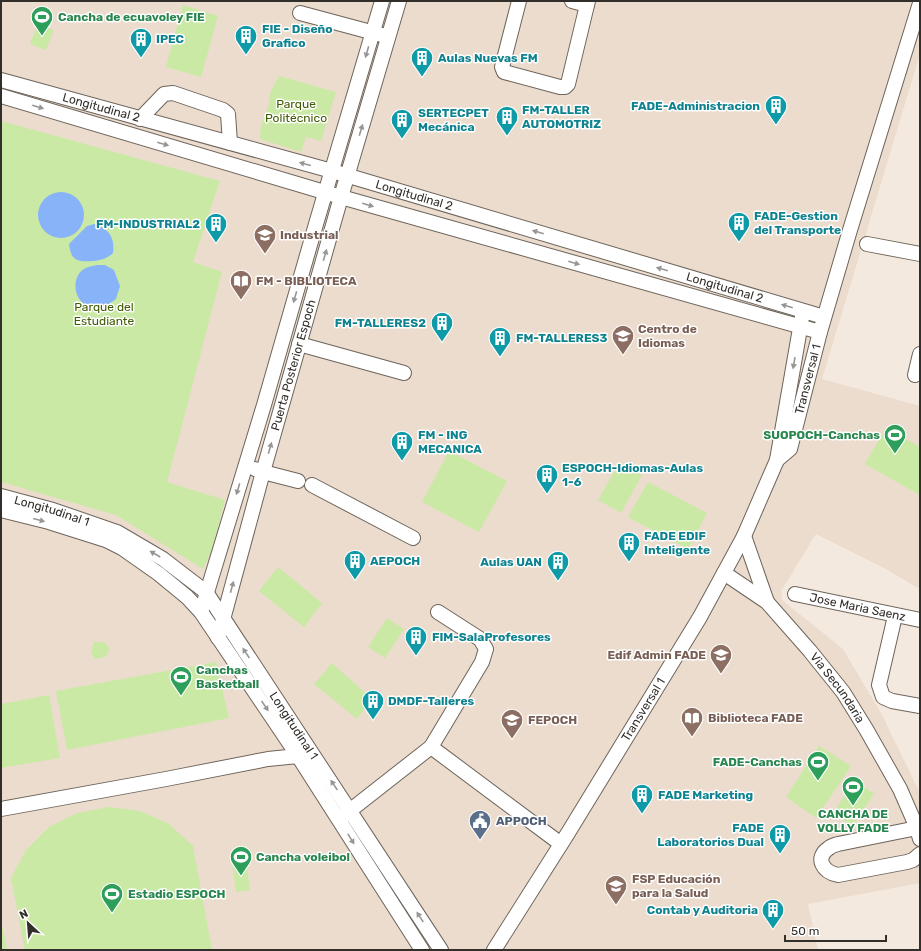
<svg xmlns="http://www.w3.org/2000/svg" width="921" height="951" font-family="Rubik,sans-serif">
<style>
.built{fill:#ecdccd}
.green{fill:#cae9a5}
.water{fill:#88b3f9}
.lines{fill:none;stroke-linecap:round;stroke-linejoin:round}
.minor-casing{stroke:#6d645b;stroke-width:16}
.minor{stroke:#fff;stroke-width:14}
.oneway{fill:#989694}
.labels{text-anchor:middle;stroke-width:3;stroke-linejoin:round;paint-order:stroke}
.leisure-label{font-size:12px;font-weight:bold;fill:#27864d;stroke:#fff;text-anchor:start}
.culture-label{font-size:12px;font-weight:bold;fill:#0d838f;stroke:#fff;text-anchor:start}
.park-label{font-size:12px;fill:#405d04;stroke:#fff}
.street-label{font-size:12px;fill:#322e2a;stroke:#fff}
.education-label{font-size:12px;font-weight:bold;fill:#785e54;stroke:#fff;text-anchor:start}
.service-label{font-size:12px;font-weight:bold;fill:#4e5e75;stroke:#fff;text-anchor:start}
</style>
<rect width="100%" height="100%" fill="#f3e9df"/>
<path class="built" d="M1,1H920V54L822,379L920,406V587H916L886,569L816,534L781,591L782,600L843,649L881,713L920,793V883L808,904L818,950H1Z"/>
<g class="green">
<path d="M183,5L218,16L201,77L166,67Z"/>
<path d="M37,25L54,30L46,50L30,44Z"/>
<path d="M279,76L336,92L321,141L306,137L301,152L260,139L261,125L268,107L271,91Z"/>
<path d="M1,121L220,181L193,262L222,272L167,482L225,500L212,550L203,569L116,515L1,482Z"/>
<path d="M886,428L920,447V491L918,494L865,464Z"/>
<path d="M449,451L507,481L479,532L422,502Z"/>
<path d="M620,462L642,475L621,513L598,500Z"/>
<path d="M648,482L707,513L688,549L628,517Z"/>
<path d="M278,567L322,603L304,627L259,591Z"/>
<path d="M387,618L404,629L385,658L368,647Z"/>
<path d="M94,642H104L110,649L105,657L95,659L91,652Z"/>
<path d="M216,662L229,718L67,750L56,691Z"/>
<path d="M332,663L372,699L357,719L314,684Z"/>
<path d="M49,695L60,758L1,768V704Z"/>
<path d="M819,746L851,766L816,818L786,797Z"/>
<path d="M855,780L874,794L852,826L833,813Z"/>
<path d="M109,807L140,811L169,824L193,846L212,950H25L11,878L26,850L49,827L77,813Z"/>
<path d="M246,861L250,890L236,892L232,863Z"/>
<path d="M1,920L7,950H1Z"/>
</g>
<g class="water">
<circle cx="61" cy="215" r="23"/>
<path d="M94,224C109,229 115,237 113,253C107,259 101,260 93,261C77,262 71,261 69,244L87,226Z"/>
<path d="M97,265H105L114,270L120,286L116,299C112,302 107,305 103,307C100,308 97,308 94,307C72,306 69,273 88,267C91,266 94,266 97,265Z"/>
</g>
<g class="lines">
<g class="minor-casing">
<g id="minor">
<path d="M519,1L502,67L504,72L560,87H565L568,84L587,5"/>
<path d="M572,1L587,5L588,1"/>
<path d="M300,13L382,35"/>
<path id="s1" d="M1,80L332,171L824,317"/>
<path d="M1,96L341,197L820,332"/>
<path d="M140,119L164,94L173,93L223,110L228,114L230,143"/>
<path d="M867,244L920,254"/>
<path d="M299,344L404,373"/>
<path d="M915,375L920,354"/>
<path id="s2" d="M777,460L790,449L820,332L850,230L920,3"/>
<path d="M255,469L263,472L298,481"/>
<path d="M312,485L413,538"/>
<path id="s3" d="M1,496L53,510L117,532L163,559L206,592L441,950"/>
<path d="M1,510L49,522L106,540L122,548L159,574L187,597L201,612L298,756L422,950"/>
<path d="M744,536L767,602"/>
<path id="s4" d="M724,573L767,602L810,651L843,692L866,729L900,789L917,828L920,839"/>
<path id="s5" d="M795,594L920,620"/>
<path d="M201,612L264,405L316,224L382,1"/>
<path d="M895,616L879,685L883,697L892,701L920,706"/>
<path id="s6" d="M218,638L263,472L341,197L399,1"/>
<path d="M431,747L561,844"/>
<path d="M1,809L166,779L268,759L298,756"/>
<path d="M343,816L431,747L482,662L486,649L480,639L438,612"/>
<path d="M917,828L838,844C835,845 831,846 829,848C814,858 823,872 838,875L907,862L913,860L920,854"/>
<path id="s7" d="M494,950L568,833L700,617L744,536L777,460L802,317"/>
</g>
</g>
<use href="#minor" class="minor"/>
</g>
<defs><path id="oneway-solid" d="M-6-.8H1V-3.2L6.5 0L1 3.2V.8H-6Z"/></defs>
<g class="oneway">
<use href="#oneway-solid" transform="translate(367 52) rotate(106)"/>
<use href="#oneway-solid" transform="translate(38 107) rotate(16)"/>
<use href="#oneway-solid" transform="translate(361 130) rotate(-73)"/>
<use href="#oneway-solid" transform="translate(163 144) rotate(16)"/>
<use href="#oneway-solid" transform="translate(305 164) rotate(-165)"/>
<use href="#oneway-solid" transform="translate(368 205) rotate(16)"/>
<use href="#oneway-solid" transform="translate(538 232) rotate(-164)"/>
<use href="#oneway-solid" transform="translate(325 255) rotate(-74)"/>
<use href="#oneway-solid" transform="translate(574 263) rotate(16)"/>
<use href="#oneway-solid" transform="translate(662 269) rotate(-164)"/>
<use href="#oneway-solid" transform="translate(295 297) rotate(106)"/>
<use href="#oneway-solid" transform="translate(787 306) rotate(-164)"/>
<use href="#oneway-solid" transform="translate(794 363) rotate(100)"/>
<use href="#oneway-solid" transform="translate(270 448) rotate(-74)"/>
<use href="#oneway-solid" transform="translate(238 489) rotate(107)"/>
<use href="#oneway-solid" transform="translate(39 520) rotate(15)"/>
<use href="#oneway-solid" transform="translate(155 554) rotate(-150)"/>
<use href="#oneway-solid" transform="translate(232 587) rotate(-75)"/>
<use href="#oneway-solid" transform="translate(246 653) rotate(-124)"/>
<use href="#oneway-solid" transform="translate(265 706) rotate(56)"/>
<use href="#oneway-solid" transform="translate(334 785) rotate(-124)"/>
<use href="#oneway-solid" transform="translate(351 839) rotate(58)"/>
<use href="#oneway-solid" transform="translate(420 917) rotate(-123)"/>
</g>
<defs>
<g id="stadium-pin" transform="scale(1.15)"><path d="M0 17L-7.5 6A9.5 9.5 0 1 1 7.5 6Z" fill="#2e9e5b" stroke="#fff"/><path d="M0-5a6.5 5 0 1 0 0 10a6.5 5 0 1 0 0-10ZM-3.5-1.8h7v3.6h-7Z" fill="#fff"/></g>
<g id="building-pin" transform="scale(1.15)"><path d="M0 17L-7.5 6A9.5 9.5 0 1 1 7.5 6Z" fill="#0f9aa8" stroke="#fff"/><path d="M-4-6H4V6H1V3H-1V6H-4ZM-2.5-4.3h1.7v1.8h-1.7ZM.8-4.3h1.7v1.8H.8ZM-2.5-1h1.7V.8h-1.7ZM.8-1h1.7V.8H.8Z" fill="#fff"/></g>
<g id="school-pin" transform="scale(1.15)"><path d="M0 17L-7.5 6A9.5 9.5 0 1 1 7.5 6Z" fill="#8d6e63" stroke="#fff"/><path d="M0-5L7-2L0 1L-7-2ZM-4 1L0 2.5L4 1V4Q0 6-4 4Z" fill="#fff"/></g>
<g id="library-pin" transform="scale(1.15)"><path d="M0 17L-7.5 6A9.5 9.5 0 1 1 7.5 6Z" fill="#8d6e63" stroke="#fff"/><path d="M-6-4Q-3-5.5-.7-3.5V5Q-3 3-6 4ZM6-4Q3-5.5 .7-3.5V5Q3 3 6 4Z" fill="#fff"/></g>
<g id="civic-pin" transform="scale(1.15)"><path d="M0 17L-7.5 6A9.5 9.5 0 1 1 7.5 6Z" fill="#5c6f8a" stroke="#fff"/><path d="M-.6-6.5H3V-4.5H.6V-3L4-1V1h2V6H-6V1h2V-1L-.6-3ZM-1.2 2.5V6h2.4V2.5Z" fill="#fff"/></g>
</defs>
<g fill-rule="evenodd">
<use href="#stadium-pin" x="42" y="17"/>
<use href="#building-pin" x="246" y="36"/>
<use href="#building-pin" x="141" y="39"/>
<use href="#building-pin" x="422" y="58"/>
<use href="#building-pin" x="776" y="106"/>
<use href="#building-pin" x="507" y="117"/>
<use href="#building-pin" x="402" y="120"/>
<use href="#building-pin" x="739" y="223"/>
<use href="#building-pin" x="216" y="224"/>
<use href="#school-pin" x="265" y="235"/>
<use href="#library-pin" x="241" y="281"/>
<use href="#building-pin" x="442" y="323"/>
<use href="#school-pin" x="623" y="336"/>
<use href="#building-pin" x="500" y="338"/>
<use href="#stadium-pin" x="895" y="435"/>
<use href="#building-pin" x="402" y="442"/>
<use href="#building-pin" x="547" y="475"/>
<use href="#building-pin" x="629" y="543"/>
<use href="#building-pin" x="355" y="561"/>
<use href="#building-pin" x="558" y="562"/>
<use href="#building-pin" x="416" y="637"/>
<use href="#school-pin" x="721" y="655"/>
<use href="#stadium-pin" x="181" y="677"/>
<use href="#building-pin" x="373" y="701"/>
<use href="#library-pin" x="692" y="718"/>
<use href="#school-pin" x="512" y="720"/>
<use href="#stadium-pin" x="818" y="762"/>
<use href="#stadium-pin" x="853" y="787"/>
<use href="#building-pin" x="642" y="795"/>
<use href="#civic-pin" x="480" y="821"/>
<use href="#building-pin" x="780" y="835"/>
<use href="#stadium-pin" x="241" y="857"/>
<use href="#school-pin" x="616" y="886"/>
<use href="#stadium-pin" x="112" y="894"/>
<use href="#building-pin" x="773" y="910"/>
</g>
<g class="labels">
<g class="leisure-label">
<text x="58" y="21">Cancha de ecuavoley FIE</text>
<text x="880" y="439" text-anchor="end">SUOPOCH-Canchas</text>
<text x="196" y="674">Canchas<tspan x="196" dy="14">Basketball</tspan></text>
<text x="802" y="766" text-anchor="end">FADE-Canchas</text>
<text x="853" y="818" text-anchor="middle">CANCHA DE<tspan x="853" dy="14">VOLLY FADE</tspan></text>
<text x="256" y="861">Cancha voleibol</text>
<text x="128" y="898">Estadio ESPOCH</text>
</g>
<g class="culture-label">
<text x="262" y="33">FIE - Diseño<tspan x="262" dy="14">Grafico</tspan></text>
<text x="156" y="43">IPEC</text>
<text x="438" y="62">Aulas Nuevas FM</text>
<text x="760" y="110" text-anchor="end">FADE-Administracion</text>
<text x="522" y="114">FM-TALLER<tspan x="522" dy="14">AUTOMOTRIZ</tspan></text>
<text x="418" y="117">SERTECPET<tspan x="418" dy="14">Mecánica</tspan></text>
<text x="754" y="220">FADE-Gestion<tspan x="754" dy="14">del Transporte</tspan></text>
<text x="200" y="228" text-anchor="end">FM-INDUSTRIAL2</text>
<text x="426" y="327" text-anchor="end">FM-TALLERES2</text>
<text x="516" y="342">FM-TALLERES3</text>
<text x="418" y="439">FM - ING<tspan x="418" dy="14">MECANICA</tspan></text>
<text x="562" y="472">ESPOCH-Idiomas-Aulas<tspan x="562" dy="14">1-6</tspan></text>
<text x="644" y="540">FADE EDIF<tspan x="644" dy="14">Inteligente</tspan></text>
<text x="370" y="565">AEPOCH</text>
<text x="542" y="566" text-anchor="end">Aulas UAN</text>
<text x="432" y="641">FIM-SalaProfesores</text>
<text x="388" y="705">DMDF-Talleres</text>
<text x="658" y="799">FADE Marketing</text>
<text x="764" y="832" text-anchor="end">FADE<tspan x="764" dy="14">Laboratorios Dual</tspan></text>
<text x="758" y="914" text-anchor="end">Contab y Auditoria</text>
</g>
<g class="park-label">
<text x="296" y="108">Parque<tspan x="296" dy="14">Politécnico</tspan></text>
<text x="104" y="311">Parque del<tspan x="104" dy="14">Estudiante</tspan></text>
</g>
<g class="street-label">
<text dy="4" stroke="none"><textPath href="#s1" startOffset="104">Longitudinal 2</textPath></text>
<text dy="4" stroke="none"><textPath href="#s1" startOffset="429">Longitudinal 2</textPath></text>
<text dy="4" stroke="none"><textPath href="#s1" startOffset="753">Longitudinal 2</textPath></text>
<text dy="4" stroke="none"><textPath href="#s6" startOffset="283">Puerta Posterior Espoch</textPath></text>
<text dy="4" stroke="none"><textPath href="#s2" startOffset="89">Transversal 1</textPath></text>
<text dy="4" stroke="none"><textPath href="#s3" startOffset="53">Longitudinal 1</textPath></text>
<text dy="4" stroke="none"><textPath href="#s5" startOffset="64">Jose Maria Saenz</textPath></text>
<text dy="4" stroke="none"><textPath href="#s4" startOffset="163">Via Secundaria</textPath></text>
<text dy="4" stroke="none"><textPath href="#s7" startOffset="283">Transversal 1</textPath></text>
<text dy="4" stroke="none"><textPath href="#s3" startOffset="389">Longitudinal 1</textPath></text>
</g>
<g class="education-label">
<text x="280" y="239">Industrial</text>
<text x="256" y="285">FM - BIBLIOTECA</text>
<text x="638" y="333">Centro de<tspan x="638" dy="14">Idiomas</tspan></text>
<text x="706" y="659" text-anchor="end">Edif Admin FADE</text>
<text x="708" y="722">Biblioteca FADE</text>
<text x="528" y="724">FEPOCH</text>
<text x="632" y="883">FSP Educación<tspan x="632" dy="14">para la Salud</tspan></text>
</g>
<g class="service-label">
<text x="496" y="825">APPOCH</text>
</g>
</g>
<rect width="921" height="951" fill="none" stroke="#322e2a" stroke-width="4"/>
<g transform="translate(28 923) rotate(334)" stroke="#ffffff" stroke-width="3" paint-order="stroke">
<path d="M0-3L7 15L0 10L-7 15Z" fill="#322e2a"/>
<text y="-6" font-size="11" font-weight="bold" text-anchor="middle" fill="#322e2a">N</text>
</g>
<path d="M785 935v6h101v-6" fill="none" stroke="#322e2a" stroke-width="2"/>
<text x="791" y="935" font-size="12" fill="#322e2a" stroke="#ffffff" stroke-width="3" paint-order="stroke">50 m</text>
</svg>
